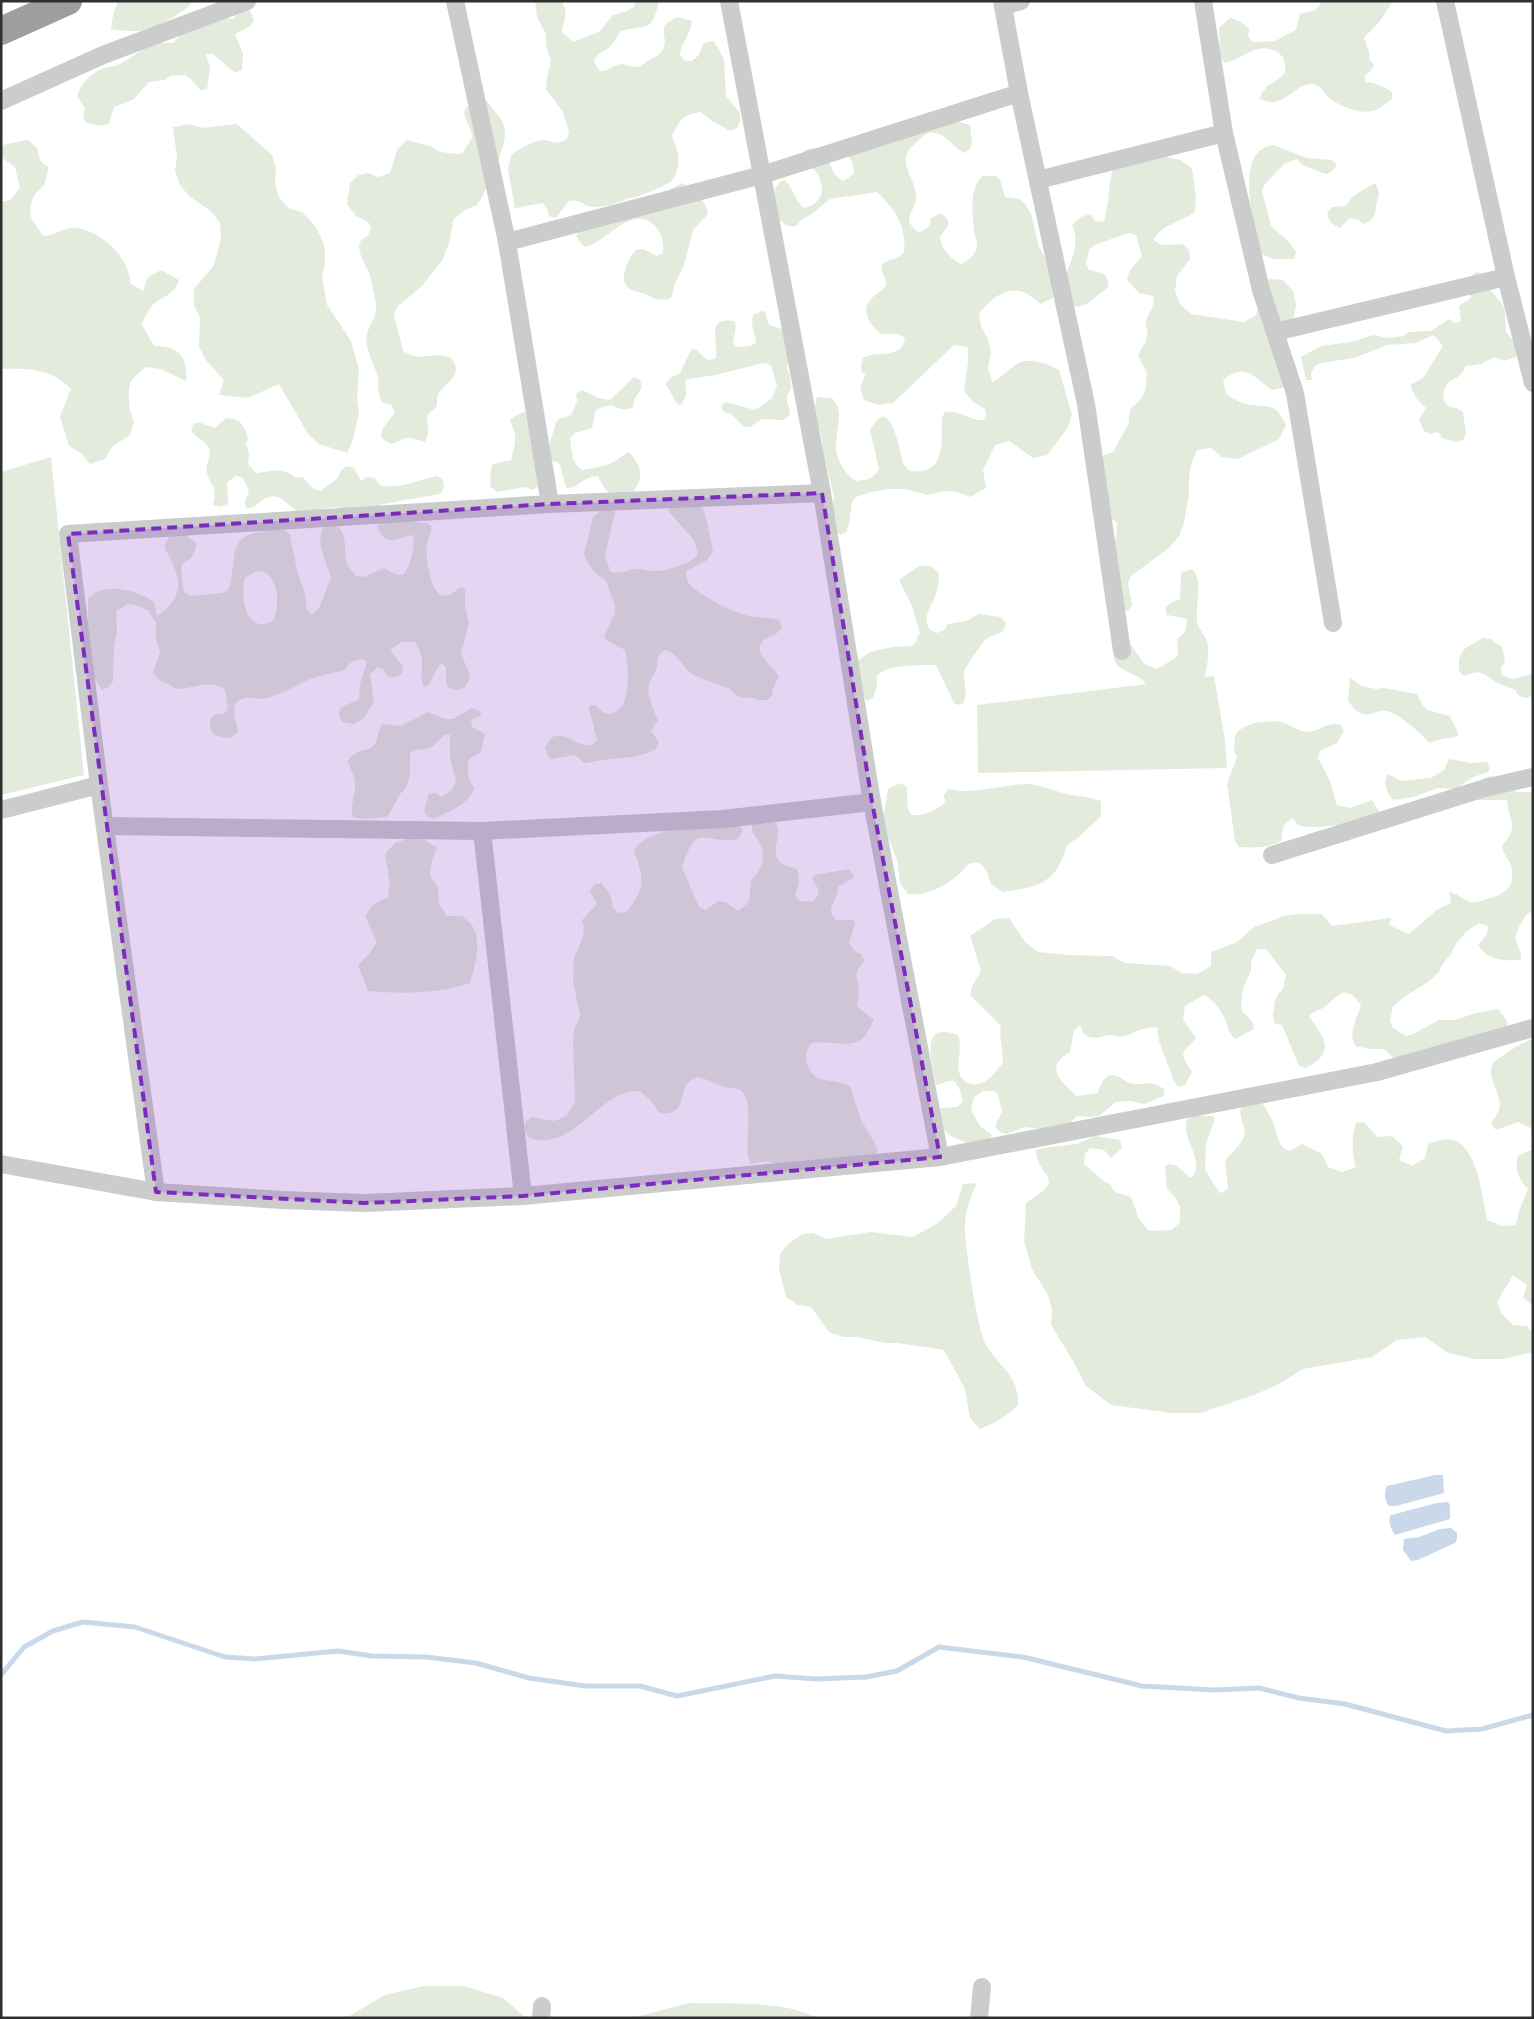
<svg xmlns="http://www.w3.org/2000/svg" width="1534" height="2019" font-family="'Varela Round',sans-serif">
<style>
.green{fill:#e3ebdd;fill-rule:evenodd}
.water{fill:#cad9ea}
.lines{fill:none;stroke-linecap:round;stroke-linejoin:round}
.stream{stroke:#cad9ea;stroke-width:5}
.minor{stroke:#ccc;stroke-width:18}
.trunk{stroke:#9e9e9e;stroke-width:28}
.marked{fill:#7b2cbf;fill-opacity:0.2;stroke:#7b2cbf;stroke-width:4;stroke-dasharray:10 6;stroke-linejoin:round}
</style>
<rect width="100%" height="100%" fill="#fff"/>
<g class="green">
<path d="M118,1H193C188,8 182,11 175,16C151,30 139,34 111,29L113,15Z"/>
<path d="M535,1H561C569,11 564,20 562,32L573,42L599,32L613,15L627,11L634,7L636,1H659C651,33 650,24 621,31C617,37 613,44 608,48C602,54 596,52 594,62L600,71C608,72 615,64 622,64C627,65 633,67 637,67C640,67 645,63 648,61C653,58 660,55 663,49C670,35 653,29 677,17L692,21C691,34 681,43 680,55L685,61H692L698,56L704,43L714,41L724,59L726,96L740,113V121L737,128L730,131L712,121L701,112C684,114 679,120 672,136C679,153 683,166 671,182C661,187 650,192 639,196C634,198 628,198 624,200C614,204 605,207 594,207C583,207 582,198 569,201L556,218L549,216L547,209L543,203L515,208L508,170L511,155C518,150 535,139 544,140C555,141 555,146 567,139L569,132L563,112L546,89L547,78L551,60L546,46V34L537,17Z"/>
<path d="M1321,1H1393L1380,21L1364,38L1369,52V59L1374,65L1371,71L1365,75V82C1373,82 1385,87 1392,92V99C1386,103 1379,110 1372,111C1358,114 1340,106 1329,98C1323,93 1321,84 1311,84C1294,84 1282,112 1259,98L1267,86L1280,78L1285,73C1286,62 1284,54 1273,50C1255,43 1243,59 1225,63L1220,57L1219,28L1230,18C1239,20 1243,23 1249,29L1248,36L1252,42L1275,41L1296,30L1300,13C1310,12 1318,12 1321,1Z"/>
<path d="M249,8L254,21L249,27L235,34L243,54L242,70L235,73L213,54H206L210,67L207,89L200,90L191,79L185,75L171,76L165,80L149,82L134,99L114,107L109,124L101,126L85,122L83,115L85,108L77,96C80,84 92,72 104,68C107,67 112,67 115,66C136,58 148,39 173,43L182,34L226,18L233,19L238,13Z"/>
<path d="M480,100L487,101C494,111 504,119 505,131C507,144 485,194 477,205L465,210L453,220L450,240L443,259L422,286L397,307L394,315L403,351C421,362 430,353 445,356C449,356 453,359 454,363C462,376 443,385 438,395C436,398 438,403 436,407C434,411 430,410 428,415C425,426 432,427 425,442C420,440 413,438 408,438C395,439 395,450 381,437L382,430L395,412L391,405L383,403C374,388 381,384 377,374C373,362 364,346 367,334C369,325 378,314 376,305C374,296 373,287 371,279C368,266 348,243 368,236L371,227L369,223L356,216L347,204L350,183L358,175L368,173L378,177L390,173L397,150L407,140L430,146L440,152L458,154L462,153L473,137C468,118 453,109 480,100Z"/>
<path d="M953,120L970,125L972,142L970,149L964,153C953,147 942,129 928,133C924,135 919,140 916,143C892,161 918,179 916,199C914,215 900,217 918,232C927,230 930,227 931,218L941,213L947,218L949,224L940,237C942,250 949,257 961,264C969,261 977,254 977,244C977,240 974,236 974,232C973,214 968,188 983,176H996L1000,180L1005,197L1019,199L1025,204L1032,216L1038,244L1051,270L1053,298L1040,304C1017,280 998,291 979,313L981,326L988,339L991,353L988,368L992,382C1002,377 1006,372 1014,366C1028,355 1046,364 1059,370L1072,415L1067,429L1047,455L1033,458L1009,441L995,445L983,470L986,488L970,497L957,492L945,491L928,495L905,489H888L871,492L856,497L852,502L849,524L846,532L841,535L836,532L832,510L834,496L823,453L822,438L814,411L817,397L832,398C835,402 838,407 839,412C840,423 836,433 836,444C835,458 845,474 856,481C867,480 873,479 879,469L870,430C892,390 899,454 904,465C905,466 909,470 909,471C914,471 921,472 926,470C946,463 941,434 942,417L945,412C962,410 971,422 984,420L986,415L985,409L973,402L964,391L968,362V347L954,345L893,403L878,405L864,400L860,387L866,373H862L861,365L863,358C875,350 902,360 905,339C899,331 890,335 881,334C868,323 859,309 874,296C879,292 883,290 886,285C887,277 879,272 882,264C890,259 899,259 904,252C907,227 895,209 877,192L830,199L812,214L801,220L796,226C772,229 764,190 784,180C795,188 794,202 805,208C826,202 826,184 814,169L805,168L797,159C801,153 805,149 813,148C829,147 829,167 836,176C838,178 841,179 843,181L854,174L853,164L843,148Z"/>
<path d="M189,124L202,128L237,124L272,155L276,168L275,183L279,197L288,208L302,212L312,222L320,235L325,248V263L322,277L327,305L351,341L359,370L357,399L359,412L353,440L347,453L319,444L308,434L279,384L248,398L219,395L224,380L205,359L199,346L200,318L194,305V289L214,265L221,238L220,223L212,212L189,196L180,185L175,171L177,158L173,127Z"/>
<path d="M28,140L38,149C38,159 41,163 49,167L44,185L34,195L30,207L31,218L43,236C55,236 65,226 77,228C101,231 130,258 130,283L143,291L148,277L161,270L179,280C175,296 160,296 151,307C147,312 144,319 142,325L154,346C179,346 188,356 186,381L161,369L145,367C133,379 128,380 129,397C129,407 130,412 134,421L130,435L112,447L105,459L90,464L81,453L69,446L60,417L71,389C51,368 28,368 1,369V202L10,200L20,188L15,167L1,157V146L6,144Z"/>
<path d="M1273,145L1307,158L1332,160L1337,165C1327,178 1325,174 1313,169C1306,166 1302,166 1297,159L1284,164L1265,184L1262,191L1271,226L1288,241L1296,252L1294,259H1273L1261,254C1255,228 1232,150 1273,145Z"/>
<path d="M1166,157L1180,160L1192,168L1196,197L1195,212C1181,222 1161,225 1153,240L1162,245L1182,244L1189,250L1190,259L1177,276L1175,291L1180,304L1191,314L1244,322L1256,315L1260,301L1257,286L1269,279L1283,280L1293,291L1296,305L1293,320L1287,335L1286,387L1272,390C1252,376 1246,362 1223,380L1226,394C1230,397 1235,400 1240,402C1262,411 1274,397 1286,425L1279,439L1238,459L1222,457L1211,448L1197,450L1191,465L1189,478V493L1184,523L1179,536L1169,548L1131,576L1128,583L1132,605L1128,611L1120,610L1112,544L1116,539L1117,523L1111,518L1099,457L1113,452L1129,423V416L1131,408L1141,399L1145,391L1147,374L1138,355L1146,341L1148,332C1140,318 1157,311 1153,296L1139,293L1127,280C1129,269 1135,265 1142,256L1136,235L1129,233L1094,245L1089,250L1086,264L1089,270L1104,274L1108,280V287L1088,303L1078,307L1072,304L1064,279C1071,259 1081,246 1072,225L1081,217L1090,214L1095,221L1104,222C1109,204 1108,186 1113,169Z"/>
<path d="M682,183C692,186 707,203 708,214L693,230L684,265L675,284L671,298C661,302 655,299 645,294C640,292 634,292 630,289C617,282 628,258 636,250L643,249L657,256L663,253C664,243 662,235 656,227C633,202 608,241 585,247L579,241L576,235L587,226L664,196L669,190Z"/>
<path d="M1375,183C1380,191 1380,194 1377,202C1374,213 1377,219 1364,224L1358,220L1350,218L1340,228C1332,225 1329,221 1327,213L1332,207L1346,206C1352,194 1364,190 1375,183Z"/>
<path d="M1476,272L1483,274L1488,287L1502,304L1505,311L1506,332L1515,343L1516,357L1504,361L1494,357L1481,364L1466,366C1464,370 1462,373 1459,376C1456,379 1452,379 1449,382C1443,388 1440,401 1449,406C1454,408 1458,408 1463,412L1466,434L1463,440L1456,442L1442,438L1438,432L1431,434L1424,431L1419,420L1426,408L1416,398L1410,385L1423,378L1443,346L1434,335L1415,343L1387,345L1354,358L1321,363L1315,366L1311,373L1312,380H1306L1301,357L1321,346L1351,342L1373,335L1388,338L1403,336L1409,332L1431,331L1449,319L1455,323L1461,321L1459,306L1471,298C1468,286 1465,280 1476,272Z"/>
<path d="M762,311L765,312L769,325L782,329L789,356L787,369L790,375L791,389L787,395V403L790,409L789,416L783,420L762,419L750,427H744L731,414L724,412L721,406L726,402L755,410L772,398L777,386L771,365L763,363L716,375L688,379L685,381C686,390 688,398 680,405L677,404L666,384L670,378L680,373L691,350L695,349L708,360L715,359C721,345 703,316 734,321L736,326L733,343L736,347L750,346L756,343C755,332 750,326 753,315Z"/>
<path d="M634,377L640,380L642,387L634,400L633,407C624,412 619,408 611,405C589,410 597,412 592,428L575,433L570,438C572,449 571,463 582,470C594,468 604,467 615,461C621,458 623,454 629,452C643,468 645,480 629,496C610,497 605,492 598,476C585,475 579,488 567,488C562,479 563,470 558,462L551,461L548,448L557,420L571,415L577,401L576,394L582,390L599,398L610,400Z"/>
<path d="M523,412L530,413L542,484L532,490L526,487L497,492L490,486L491,468L493,464L511,460C513,452 516,443 515,435C514,429 511,426 510,419Z"/>
<path d="M226,418C241,419 245,425 248,440L246,443L249,454L248,464L256,473C273,472 280,466 296,478L303,477L312,488L320,491L338,478L341,470L347,466L354,468L361,481L367,477L375,478L379,485C399,490 417,480 437,476L443,480L444,488L440,494L383,504C363,515 342,504 322,509C316,510 310,516 303,514C294,512 287,500 277,497C263,493 259,509 246,508L245,501L249,491L243,478L236,476L227,482L228,504L219,507L213,505C218,482 210,489 207,472C205,464 212,457 209,449C207,441 195,438 191,430L194,423H201L215,428Z"/>
<path d="M51,457L84,775L1,795V472Z"/>
<path d="M670,505H700L705,514L713,551L707,560L686,571C686,574 686,579 688,582C696,594 734,613 749,616C759,618 769,617 779,620L782,628C777,635 772,635 765,639C749,650 773,667 779,676L773,689L772,696L767,700H760L752,698L739,697L728,688L698,677L689,672L673,653L666,650C657,654 658,657 657,666C657,672 652,676 650,681C645,693 653,708 658,720L651,731L659,742L656,749C639,760 608,757 587,763H584L575,755L552,759L549,757L545,747L552,737C572,732 576,748 592,745L597,740L589,708L590,705H596C603,712 605,717 615,712C631,706 629,664 625,650L606,640L604,636L615,613V606L606,581L594,572L586,560L584,553L593,517L606,507L613,508L615,512L605,555L610,571C618,575 626,571 634,569C642,568 650,572 658,571C668,570 693,563 698,554L694,540L669,512L668,508Z"/>
<path d="M397,521L427,523L431,526C433,534 428,537 427,545C425,555 430,597 445,596C451,596 456,589 462,587L465,589V607L469,623L461,654L470,675L468,682L464,688L457,690L449,688L446,682V667L442,664L439,665L429,685L425,687C418,680 423,671 422,662C422,655 419,648 415,642H401L390,650L403,667L402,674L396,677H388L384,670L377,667L370,675L374,700L371,706L364,718L354,724L342,722L339,716L340,708L359,699L360,684L366,665V661L363,659C354,660 349,662 345,670C333,673 321,675 310,679C296,685 283,694 267,698C256,701 243,692 235,705C232,711 237,725 238,732L230,738C225,737 218,737 214,734C209,729 208,718 215,715C216,714 222,714 224,714L228,708L225,690C211,679 195,688 179,689C175,689 172,686 168,684C161,681 158,680 153,673L160,652L156,638V623L148,610L135,605L128,604L116,611L117,632L114,646L113,681L109,687L102,690C84,666 89,627 88,599C103,581 137,590 154,602L157,616C188,595 180,576 164,547L170,534H185L196,543C196,555 191,558 182,564L181,571L184,592L192,596L222,593L228,590L231,582L235,550L241,539L251,534L276,529L285,530L290,535L298,575L304,590L307,610L310,614L314,613L319,608L331,578C327,564 314,540 324,527C350,519 343,548 347,563C348,568 353,572 356,576L364,577L384,568L397,575H403C412,564 413,551 414,537L412,535C396,538 385,548 377,526L383,522ZM263,571C280,581 279,603 274,620C247,637 239,598 245,578L255,572Z"/>
<path d="M919,566H931L939,573C939,579 938,591 935,597C930,608 922,618 930,630L937,633L944,630L948,624L966,621L979,614L1001,617L1006,623L1004,630C999,634 991,636 986,639C983,642 965,667 964,672C963,682 969,694 963,703L958,705L954,703L936,665C921,665 886,664 877,676V687L873,698L867,701L861,693L857,661L870,652L892,647L912,646L917,641V637L920,633L912,606L899,580Z"/>
<path d="M1192,569C1205,582 1193,609 1198,625C1200,630 1204,634 1206,639C1210,648 1208,667 1204,677L1214,676L1225,741L1227,768L978,773L977,705L1146,684C1135,668 1110,676 1114,647L1126,641L1132,646L1144,664L1157,669L1177,657L1178,650L1177,639L1185,632L1187,621L1185,618L1167,615L1165,608L1170,603L1180,599L1181,573Z"/>
<path d="M1483,638L1490,639L1502,647L1505,662L1501,667L1502,675L1512,679L1533,674V695L1527,698L1519,696L1515,690L1496,682L1484,674L1477,672L1463,676L1459,671C1457,649 1466,648 1483,638Z"/>
<path d="M1350,678L1362,686L1376,689L1383,688L1417,694L1422,704L1427,710L1450,716L1458,733V736C1448,739 1439,738 1430,743C1420,733 1402,716 1390,712C1375,706 1366,727 1348,701Z"/>
<path d="M472,708L479,711L482,715L471,720L472,727L485,734L481,752L469,759C466,770 468,779 474,788C470,804 447,812 434,819L427,817L424,811L429,794L436,793L441,797L451,791L456,782L450,757V735L446,734C439,739 435,747 426,749C419,750 416,749 410,753V776L405,789L400,794L388,816C378,819 363,820 353,817C349,805 357,793 355,780C353,773 349,767 348,761C357,747 367,753 374,745C378,740 378,732 381,726L383,724L401,726L428,712L445,719H453Z"/>
<path d="M1275,721C1288,722 1297,731 1306,732C1319,732 1328,721 1341,725L1344,731L1337,743L1320,751L1318,758L1330,781L1337,805L1350,808L1372,800L1381,815C1362,820 1313,833 1297,824L1293,818C1284,822 1281,830 1282,840C1270,848 1254,848 1239,847L1235,841L1227,784L1237,757L1234,750L1235,736L1239,730L1253,723Z"/>
<path d="M1449,759L1471,763L1487,762L1490,769L1488,772L1471,778L1456,789L1438,788L1413,797L1394,800C1387,795 1382,781 1388,774L1401,781L1431,778L1444,770Z"/>
<path d="M1493,776L1517,792H1533V911C1527,913 1525,917 1522,922C1508,944 1522,942 1521,960C1504,961 1488,961 1478,945L1487,934L1488,926L1479,923L1467,931L1457,942L1451,954L1442,965L1439,972L1428,982L1404,997L1393,1006L1390,1021L1393,1028L1406,1036L1413,1034L1439,1020H1455L1476,1013L1498,1009L1507,1021L1508,1028L1473,1041L1394,1058L1384,1049H1370L1356,1046C1347,1034 1357,1018 1361,1005C1344,982 1340,995 1323,1008C1318,1011 1314,1011 1309,1016C1324,1038 1337,1051 1306,1068L1299,1066L1282,1025L1275,1024L1273,1016L1275,1001L1278,994L1283,989L1286,975L1266,949H1257L1251,962V970L1243,989L1241,1004L1242,1011L1252,1021L1254,1029L1235,1039C1229,1034 1229,1029 1226,1022C1223,1012 1213,999 1204,995L1185,1006L1183,1020L1196,1038C1182,1055 1178,1050 1192,1072L1185,1085L1178,1087L1174,1081L1159,1041L1157,1027L1142,1029L1123,1037L1109,1035L1096,1038L1088,1037L1083,1033L1080,1025L1074,1030L1070,1052C1043,1068 1061,1080 1076,1096L1098,1093C1101,1083 1106,1070 1119,1077C1122,1078 1126,1082 1129,1083C1144,1087 1148,1078 1164,1089V1096L1144,1104L1131,1101L1116,1102L1099,1116L1092,1117L1077,1116L1070,1123L1044,1129L1024,1127L1007,1134L1000,1132L995,1126L1002,1112L998,1094L994,1091H983L974,1097L971,1110L980,1126L991,1134V1140L972,1146C951,1133 945,1141 938,1114L941,1108L957,1107L963,1101L959,1088L954,1081H948L937,1085L936,1084C934,1071 922,1035 941,1032C946,1031 953,1034 958,1035C965,1051 948,1077 971,1084C986,1087 994,1073 1003,1063C1003,1051 999,1038 1001,1026L971,996V989L981,970L970,936L995,919L1009,918L1026,943L1038,952L1067,955L1112,956L1125,963L1170,966L1182,973L1197,974L1211,966V952L1237,942L1254,927L1284,916L1298,914H1322L1332,926L1391,918L1389,925L1409,934L1438,909L1451,903L1449,892C1458,893 1463,900 1471,902C1476,903 1481,901 1486,899C1502,895 1514,890 1512,871C1512,861 1503,855 1502,846C1520,824 1509,824 1507,800H1478L1473,795C1478,784 1480,777 1493,776Z"/>
<path d="M899,783L906,786C909,796 905,805 911,815C922,817 936,810 945,803L944,795L948,789C973,795 1000,785 1025,784C1041,784 1056,792 1071,795C1082,796 1091,798 1101,801V816L1079,837L1067,845C1056,884 1040,886 1003,892L991,884C988,875 985,861 973,863C966,864 965,868 961,872C948,885 926,897 908,894L900,883L897,860L887,834L884,819V812L888,789Z"/>
<path d="M770,817C789,831 767,848 780,862C784,867 792,866 798,870L799,884L795,894L799,901L812,902C823,893 818,889 812,878L815,875L849,869L854,875L853,878L838,887C838,902 824,908 836,920H853L855,923L849,943L856,952L861,954L865,961C851,975 858,974 859,990C860,995 857,1001 857,1006L874,1020C871,1025 868,1032 864,1037C850,1051 827,1038 810,1044C807,1050 805,1056 807,1063C813,1086 832,1077 850,1086L861,1120L878,1149L876,1156L778,1164L765,1161L751,1164C741,1148 757,1101 740,1090C735,1087 730,1089 725,1087C715,1084 706,1078 696,1077C673,1088 692,1116 660,1113L651,1101L640,1091C635,1091 629,1091 624,1093C592,1105 566,1153 528,1137L524,1128L526,1121L532,1117L553,1121L560,1119L567,1115L575,1102L573,1044L574,1030L580,1016L573,980L574,958L583,937L584,927L582,920L597,904L590,891L594,885L601,883L610,894L613,908L619,913L626,912C646,889 644,878 634,851C648,825 710,826 738,824L743,829L738,839C705,846 698,818 682,867L699,907L706,910L718,901L726,902L738,911L749,902L751,880C763,870 767,854 758,840C755,836 751,832 752,826C753,824 755,822 757,819Z"/>
<path d="M410,838L425,840L437,848L432,861L430,875L438,888L439,904L447,916H462C466,920 471,923 473,927C482,944 475,966 470,983C438,994 402,994 368,991L358,965L369,954L377,942L365,916L374,904L388,897L390,883L385,854L395,843Z"/>
<path d="M1533,1039V1131L1531,1128L1518,1122L1496,1130L1491,1123C1494,1119 1498,1114 1499,1110C1504,1094 1482,1074 1495,1061C1499,1058 1504,1055 1508,1052C1516,1047 1524,1042 1533,1039Z"/>
<path d="M1261,1101C1265,1107 1270,1115 1273,1122C1278,1132 1276,1147 1290,1151L1302,1144L1322,1154L1328,1167L1342,1172L1356,1167C1352,1155 1351,1133 1357,1122L1365,1123L1377,1137L1392,1136L1403,1146L1399,1160L1412,1166L1425,1158L1428,1144C1437,1141 1449,1136 1458,1142C1478,1154 1483,1198 1487,1220L1502,1226L1516,1225L1519,1211L1528,1189C1518,1179 1515,1170 1518,1156L1533,1149V1305L1523,1298L1527,1285L1513,1275L1497,1302L1502,1314L1513,1325L1527,1326L1533,1334V1352L1504,1359H1475L1448,1353L1425,1337L1397,1340L1372,1357L1303,1369L1279,1384L1254,1395L1200,1413H1172L1111,1405L1086,1386L1073,1361L1051,1325L1052,1310L1048,1295L1032,1269L1024,1241L1026,1203C1070,1175 1038,1181 1036,1150L1043,1148L1077,1144L1095,1136L1120,1140L1122,1148L1111,1158L1104,1150L1090,1148L1085,1154L1084,1164L1105,1182L1109,1183L1115,1192L1131,1197L1139,1219L1149,1231L1172,1230L1180,1222V1207L1175,1197L1167,1189L1165,1167L1168,1164L1175,1165L1190,1177H1193C1204,1156 1181,1140 1187,1120C1193,1114 1204,1116 1212,1116L1215,1118L1206,1144L1205,1170L1219,1192L1222,1193L1228,1188L1225,1161C1232,1151 1248,1141 1244,1127C1242,1120 1239,1115 1241,1107Z"/>
<path d="M977,1183C971,1195 966,1209 965,1223C963,1238 978,1331 985,1343C999,1368 1019,1374 1018,1405C1006,1417 995,1423 980,1429L970,1418L965,1389L944,1350L898,1343H885L857,1337H843L829,1332L811,1307L798,1305L786,1297L779,1269L780,1254L789,1243L803,1234L813,1233L826,1239L871,1232L913,1237L938,1223L956,1206L963,1184Z"/>
<path d="M424,1986H464L503,1998L526,2018H346L385,1995Z"/>
<path d="M689,2003C720,2004 790,2000 815,2018H632Z"/>
</g>
<g class="water">
<path d="M1435,1475H1443L1444,1493L1396,1506H1389C1384,1500 1384,1493 1387,1486Z"/>
<path d="M1448,1502L1450,1505V1519L1395,1535C1391,1529 1387,1521 1391,1515L1437,1503Z"/>
<path d="M1451,1528L1457,1533V1540L1455,1543L1418,1560L1411,1561L1403,1550L1404,1539L1419,1537L1440,1529Z"/>
</g>
<g class="lines">
<path class="stream" d="M1,1675L24,1647L53,1631L83,1622L135,1627L225,1657L255,1659L338,1651L372,1656L426,1657L476,1663L529,1678L585,1686H640L677,1696L775,1676L816,1679L866,1677L897,1671L939,1647L1023,1657L1142,1686L1214,1690L1259,1688L1299,1698L1345,1704L1446,1731L1482,1729L1533,1715"/>
<g class="minor">
<path d="M455,1L507,242L550,504"/>
<path d="M729,1L822,493L872,802L940,1157"/>
<path d="M1002,1L1019,93L1086,404L1122,651"/>
<path d="M1203,1L1224,133L1261,290L1295,393L1333,623"/>
<path d="M1445,1L1506,277L1533,383"/>
<path d="M1003,6L1021,1"/>
<path d="M1,101L103,55L247,1"/>
<path d="M1038,180L1224,133"/>
<path d="M507,242L762,175L1019,93"/>
<path d="M1275,332L1506,277"/>
<path d="M1,810L99,785"/>
<path d="M105,826L482,831L723,819L872,802"/>
<path d="M482,831L523,1196"/>
<path d="M1272,855L1485,788L1533,777"/>
<path d="M1,1164L156,1192L282,1200L365,1203L523,1196L940,1157L1377,1072L1533,1028"/>
<path d="M156,1192L99,785L68,534L550,504L822,493"/>
<path d="M541,2018L542,2006"/>
<path d="M979,2018L982,1987"/>
</g>
<path class="trunk" d="M1,31L68,1"/>
</g>
<path class="marked" d="M822,493L872,802L940,1157L523,1196L365,1203L156,1192L68,534L550,504Z"/>
<rect width="1534" height="2019" fill="none" stroke="#2f2f2f" stroke-width="5"/>
</svg>
